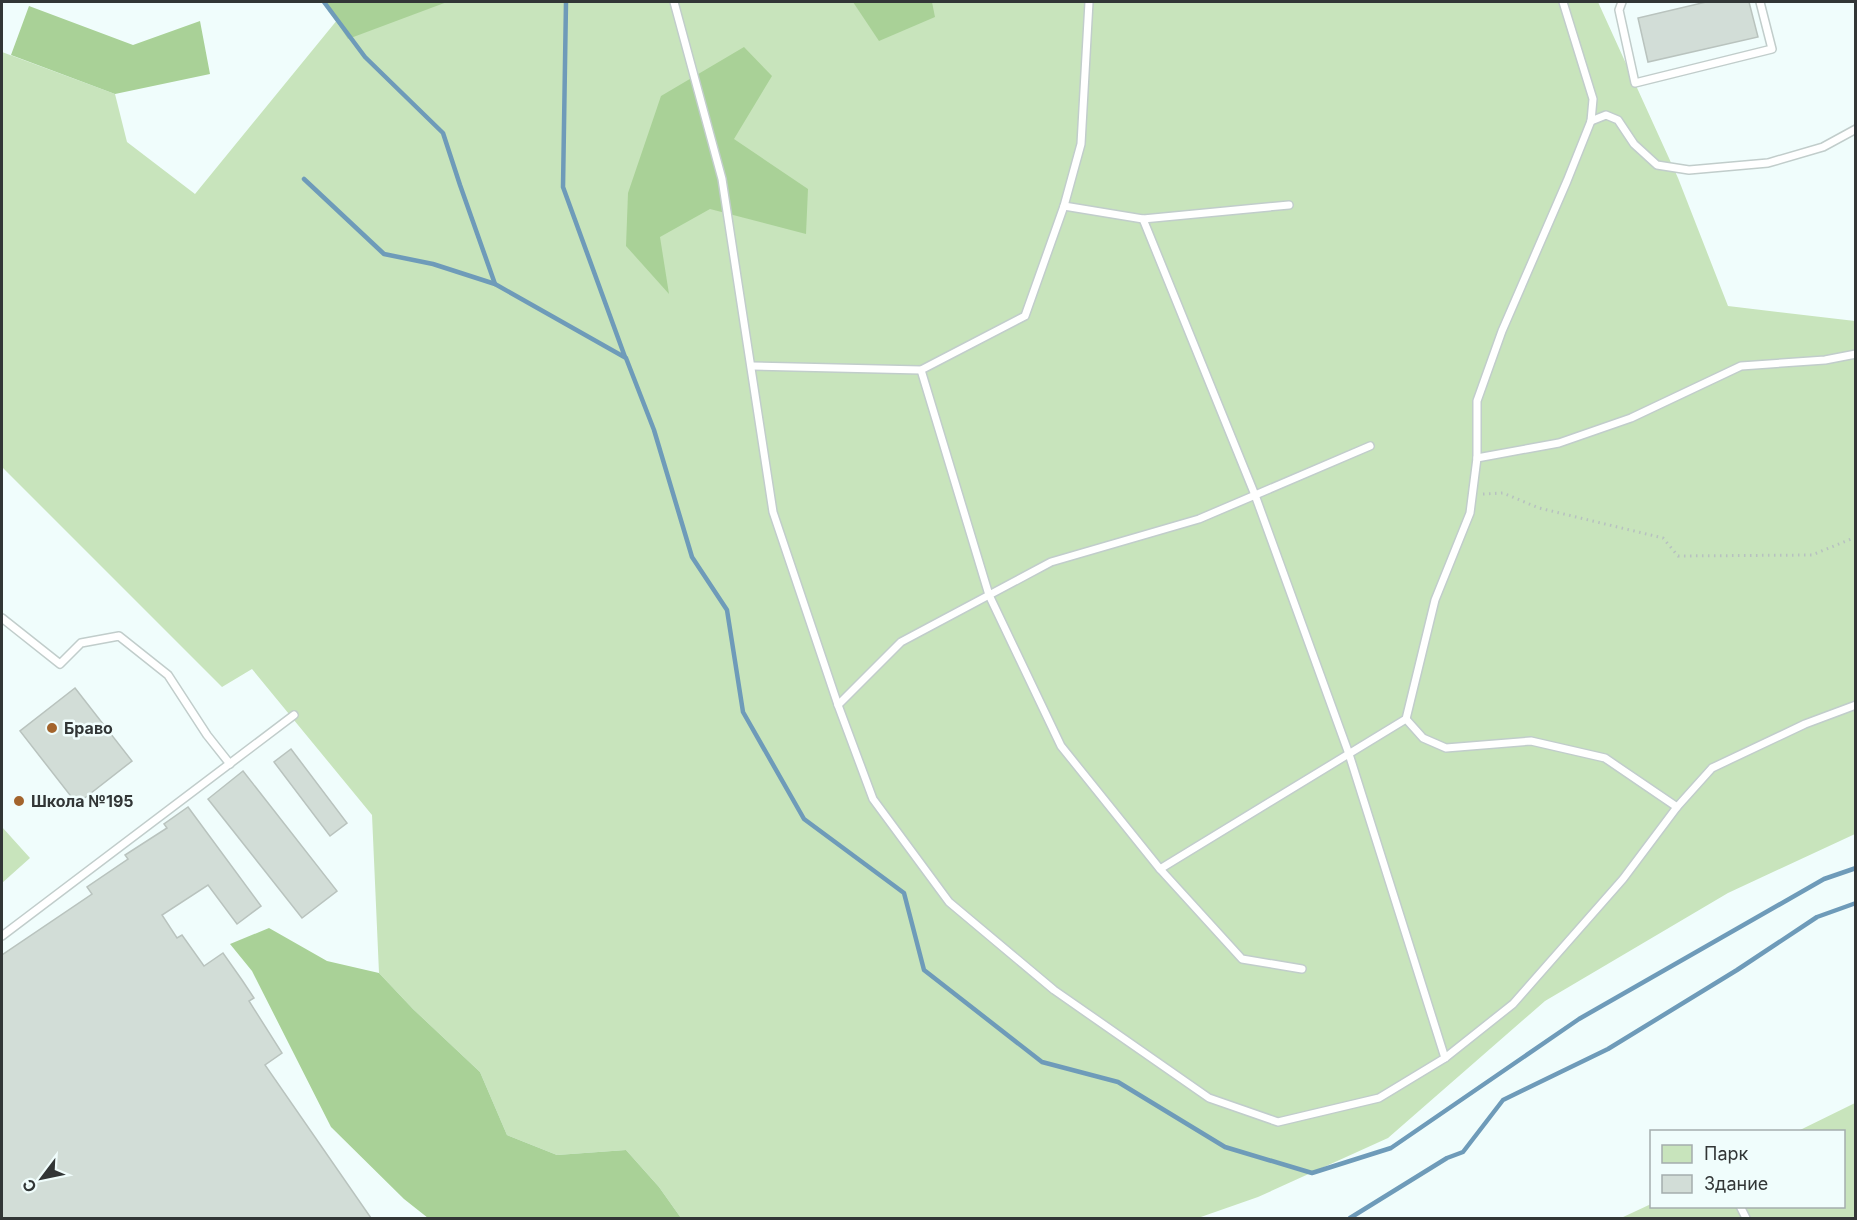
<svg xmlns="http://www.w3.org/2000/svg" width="1857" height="1220" font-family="Inter,sans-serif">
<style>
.green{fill:#c8e4bc}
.forest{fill:#a9d197}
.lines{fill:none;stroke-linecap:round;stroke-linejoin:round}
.stream{stroke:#6e9bb9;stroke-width:4.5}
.building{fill:#d2ddd7;stroke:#b9c3be;stroke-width:1.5}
.service-casing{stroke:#c1cdcb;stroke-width:10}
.path{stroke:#b7c1c0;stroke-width:3;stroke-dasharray:1.5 4.5;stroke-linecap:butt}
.service{stroke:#fff;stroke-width:7}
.poi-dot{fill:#a3642c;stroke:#f0fdfc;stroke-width:2}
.labels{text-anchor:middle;stroke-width:5;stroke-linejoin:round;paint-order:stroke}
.poi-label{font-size:16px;font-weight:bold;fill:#323636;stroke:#f0fdfc;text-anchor:start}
</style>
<rect width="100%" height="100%" fill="#f0fdfc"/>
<g class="green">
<path d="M350,2H1598L1678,178L1728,306L1855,321V834L1728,893L1545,1001L1388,1138L1258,1197L1198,1218H681L659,1187L626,1150L557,1155L507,1135L480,1072L413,1009L379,973L372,815L252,669L222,687L2,467V52L115,94L127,142L195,194L351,3Z"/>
<path d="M2,827L30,858L2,883V826Z"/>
<path d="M1855,1103V1218H1621L1651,1204L1652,1206H1844V1132L1798,1131Z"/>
</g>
<g class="forest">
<path d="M324,2H447L348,39Z"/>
<path d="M853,2H932L935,17L879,41Z"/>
<path d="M29,6L133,45L200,21L210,74L115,94L11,55Z"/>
<path d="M744,47L772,76L734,139L808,189L806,234L710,209L660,237L669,294L626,246L628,193L661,96Z"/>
<path d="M269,928L327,961L379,973L413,1009L480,1072L507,1135L557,1155L626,1150L659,1187L681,1218H428L404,1199L331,1127L252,971L230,944Z"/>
</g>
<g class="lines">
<g class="stream">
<path d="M324,2L365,57L443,133L460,185L495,284"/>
<path d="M566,2L563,187L625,357"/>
<path d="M304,179L384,254L433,264L495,284L626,358L654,430L692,557L727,610L743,712L804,819L904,893L924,970L1042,1062L1118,1082L1225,1147L1312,1173L1391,1148L1579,1019L1824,879L1856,868"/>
<path d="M1350,1218L1447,1158L1463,1152L1503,1100L1608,1049L1737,970L1817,917L1856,903"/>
</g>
</g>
<g class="building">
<path d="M1706,2H1749L1758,37L1648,62L1638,18Z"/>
<path d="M75,688L132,761L77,804L20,731Z"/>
<path d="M291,749L347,823L330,836L274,762Z"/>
<path d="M243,771L337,891L302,918L208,799Z"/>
<path d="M188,807L261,906L237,924L208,885L162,915L177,938L182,935L204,966L223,953L242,980L254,998L249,1001L282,1053L265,1065L371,1218H2V955L92,894L87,887L128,859L125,855L167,828L164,824Z"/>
</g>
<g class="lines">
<g class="service-casing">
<g id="service">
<path d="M674,2L722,179L773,512L838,705L873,799L949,902L1054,990L1209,1098L1278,1122L1379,1098L1445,1058L1513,1004L1623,879L1677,807L1712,768L1805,724L1856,705"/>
<path d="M1622,2L1619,10L1635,83L1772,49L1760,2"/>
<path d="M1591,121L1606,115L1618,120L1634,144L1657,165L1689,170L1768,163L1823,147L1856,129"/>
<path d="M1064,206L1143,219L1289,205"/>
<path d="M1143,219L1255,495L1349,754L1445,1058"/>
<path d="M752,366L921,370L1025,316L1064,206L1081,144L1089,2"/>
<path d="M921,370L989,595L1061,746L1160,869L1242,959L1302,969"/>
<path d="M1477,458L1559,443L1631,418L1741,366L1825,360L1856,354"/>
<path d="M2,618L60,664L81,643L119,636L168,675L207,735L230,764"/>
<path d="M838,705L901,642L1051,562L1199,519L1370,446"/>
<path d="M1406,719L1423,738L1446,748L1531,741L1605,758L1677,807"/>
<path d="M1160,869L1406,719L1435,600L1470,513L1477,458V401L1502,331L1567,181L1591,121L1593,99L1563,2"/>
<path d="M2,936L294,715"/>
<path d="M1740,1206L1746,1218"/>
</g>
</g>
<path class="path" d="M1483,494L1503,493L1539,508L1663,538L1678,556L1812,555L1856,537"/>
<use href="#service" class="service"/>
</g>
<g class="poi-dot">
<circle cx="52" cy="728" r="6"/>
<circle cx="19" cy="801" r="6"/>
</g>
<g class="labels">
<g class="poi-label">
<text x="64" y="734">Браво</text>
<text x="31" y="807">Школа №195</text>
</g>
</g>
<rect width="1857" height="1220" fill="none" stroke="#323636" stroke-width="6"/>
<rect x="1650" y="1130" width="195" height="78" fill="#f0fdfc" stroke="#a4adad" stroke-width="1.5"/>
<rect x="1662" y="1145" width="30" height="18" fill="#c8e4bc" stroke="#a4adad" stroke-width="1.5"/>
<text x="1704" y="1160" font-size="18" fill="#323636">Парк</text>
<rect x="1662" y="1175" width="30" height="18" fill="#d2ddd7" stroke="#a4adad" stroke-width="1.5"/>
<text x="1704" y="1190" font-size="18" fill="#323636">Здание</text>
<g transform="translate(42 1178) rotate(238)" stroke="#f0fdfc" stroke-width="4.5" paint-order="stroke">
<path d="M0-4.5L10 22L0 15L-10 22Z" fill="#323636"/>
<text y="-9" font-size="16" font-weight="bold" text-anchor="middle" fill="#323636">С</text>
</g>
</svg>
